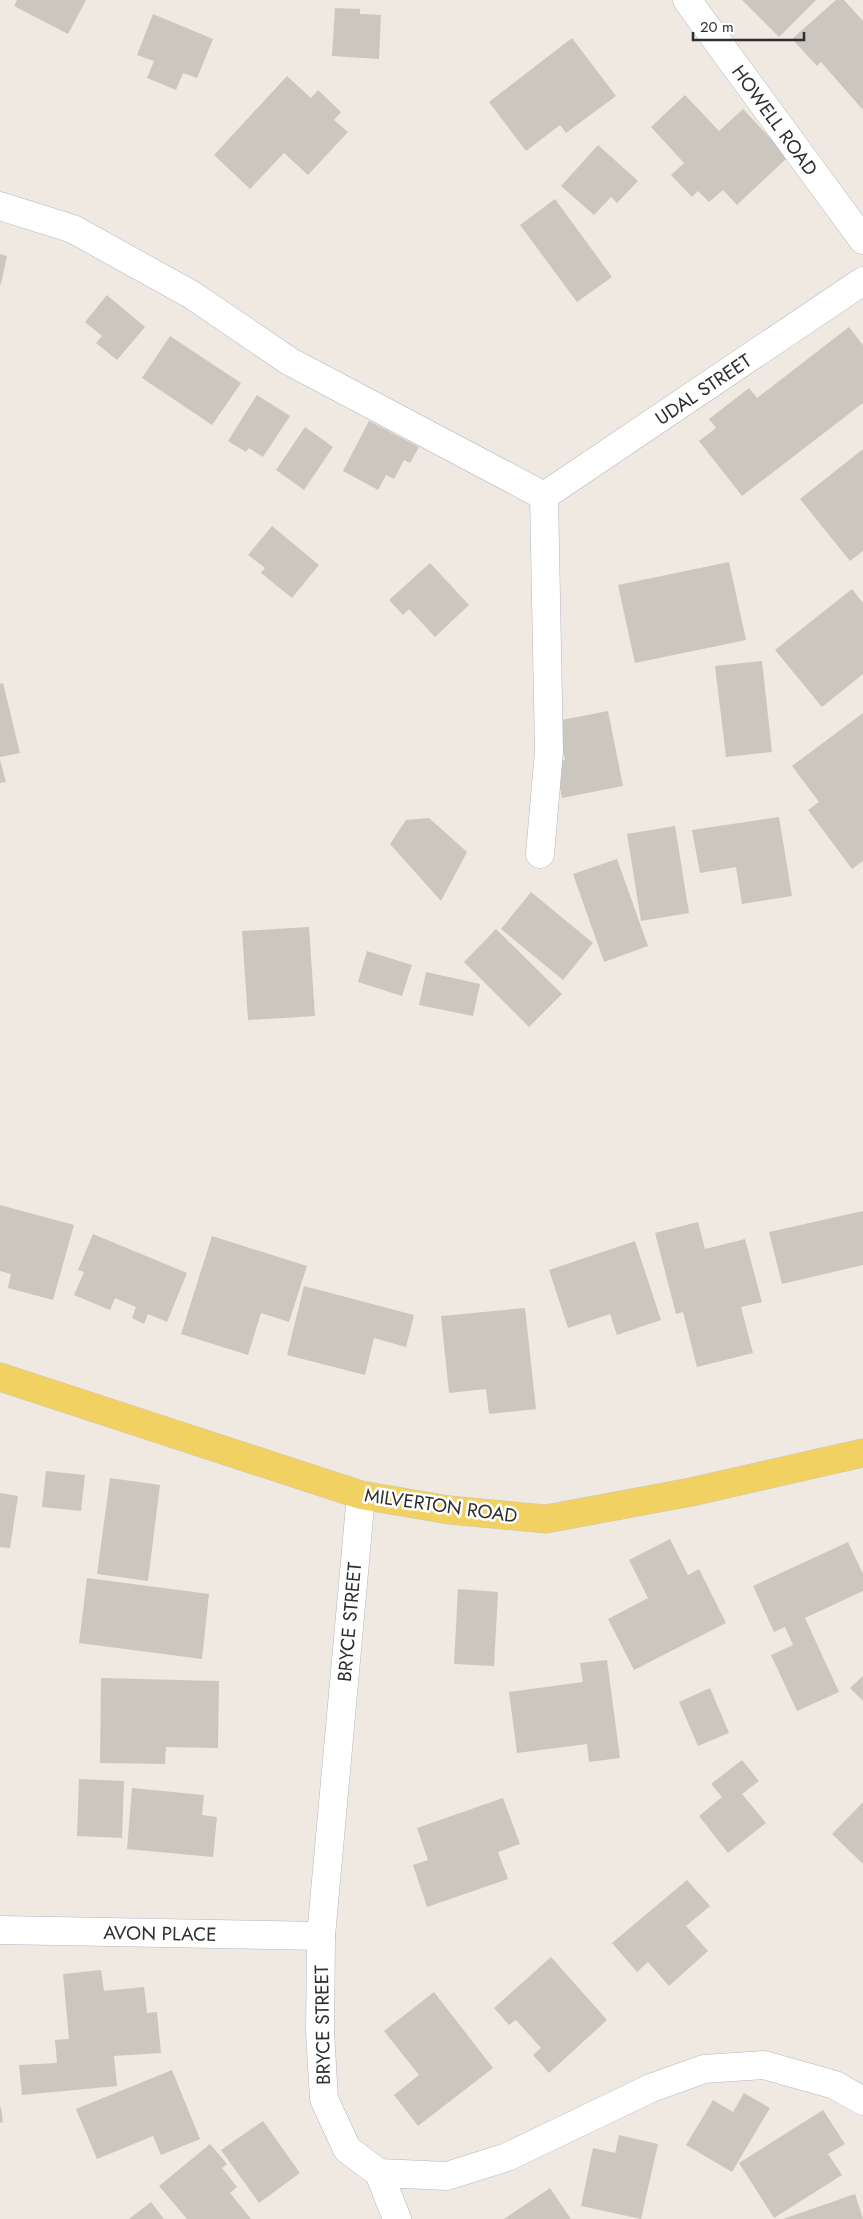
<svg xmlns="http://www.w3.org/2000/svg" width="863" height="2219" font-family="Jost,sans-serif">
<style>
.building{fill:#cbc7bf}
.lines{fill:none;stroke-linecap:round;stroke-linejoin:round}
.street-casing{stroke:#b4b7c1;stroke-width:29}
.primary-casing{stroke:#c9c9c9;stroke-width:29}
.street{stroke:#fff;stroke-width:28}
.primary{stroke:#f2d163;stroke-width:28}
.labels{text-anchor:middle;stroke-width:5;stroke-linejoin:round;paint-order:stroke}
.street-label{font-size:19px;fill:#2e2e2e;stroke:#fff}
</style>
<rect width="100%" height="100%" fill="#efe9e1"/>
<g class="building">
<path d="M17,0H86L68,34L14,6Z"/>
<path d="M742,0H816L779,37Z"/>
<path d="M836,0H844L863,21V110L821,62L817,66L792,39Z"/>
<path d="M335,8L360,9V14L381,15L379,59L332,56Z"/>
<path d="M153,14L213,39L197,78L183,73L176,90L147,78L154,61L137,55Z"/>
<path d="M572,38L616,96L566,133L560,125L526,151L489,102Z"/>
<path d="M287,76L311,98L318,90L341,112L334,120L348,132L308,175L284,153L250,189L214,155Z"/>
<path d="M685,95L719,131L743,109L788,157L737,205L723,190L709,202L698,191L692,197L671,175L684,163L651,127Z"/>
<path d="M598,145L638,181L617,203L611,197L594,215L561,186Z"/>
<path d="M555,199L612,277L577,302L520,225Z"/>
<path d="M0,254L7,256L1,284H0Z"/>
<path d="M107,295L145,327L117,360L96,343L102,336L85,322Z"/>
<path d="M849,327L863,345V403L742,496L699,441L716,428L709,419L749,388L757,398Z"/>
<path d="M170,336L241,383L212,425L142,378Z"/>
<path d="M257,395L290,416L263,457L249,448L246,452L228,441Z"/>
<path d="M369,421L419,447L410,463L404,460L394,479L386,475L378,490L343,471Z"/>
<path d="M305,427L333,447L304,490L276,470Z"/>
<path d="M863,449V551L850,561L800,499Z"/>
<path d="M272,526L319,565L292,598L261,573L265,568L248,555Z"/>
<path d="M729,562L746,640L635,663L618,585Z"/>
<path d="M430,563L469,605L435,637L409,609L403,615L389,600Z"/>
<path d="M852,589L863,603V674L822,707L775,650Z"/>
<path d="M762,661L772,752L726,757L715,666Z"/>
<path d="M3,683L20,753L0,757V684Z"/>
<path d="M608,711L623,786L562,798L555,761L565,760L556,721Z"/>
<path d="M863,713V861L852,869L808,810L819,802L792,766Z"/>
<path d="M0,760L6,782L0,783Z"/>
<path d="M779,817L792,896L742,904L736,867L700,873L692,830Z"/>
<path d="M429,818L467,852L441,901L390,844L406,820Z"/>
<path d="M675,826L689,913L641,921L627,834Z"/>
<path d="M617,859L648,946L604,962L573,874Z"/>
<path d="M531,892L593,943L563,980L501,929Z"/>
<path d="M309,927L315,1016L248,1020L242,931Z"/>
<path d="M496,929L562,994L529,1027L464,962Z"/>
<path d="M367,951L412,965L402,996L358,982Z"/>
<path d="M426,972L480,984L473,1016L419,1005Z"/>
<path d="M0,1205L74,1225L53,1300L8,1288L11,1274L0,1271Z"/>
<path d="M863,1211V1265L782,1284L769,1232Z"/>
<path d="M698,1222L705,1249L745,1239L762,1302L741,1307L753,1353L697,1367L683,1312L676,1314L655,1233Z"/>
<path d="M93,1234L187,1273L167,1322L148,1314L144,1324L132,1318L136,1307L115,1298L110,1310L74,1295L84,1272L78,1270Z"/>
<path d="M212,1236L307,1266L289,1322L261,1313L248,1355L181,1334Z"/>
<path d="M635,1241L661,1320L617,1335L610,1314L568,1328L549,1270Z"/>
<path d="M304,1286L414,1315L406,1347L374,1338L365,1375L287,1355Z"/>
<path d="M525,1308L536,1409L489,1414L486,1389L449,1393L441,1316Z"/>
<path d="M46,1471L85,1475L81,1511L42,1507Z"/>
<path d="M110,1478L160,1485L148,1581L97,1574Z"/>
<path d="M0,1493L18,1496L10,1548L0,1547Z"/>
<path d="M670,1539L688,1575L699,1569L726,1623L634,1670L608,1619L648,1598L629,1560Z"/>
<path d="M848,1542L863,1574V1591L805,1618L839,1692L797,1711L771,1655L793,1645L785,1627L774,1632L753,1586Z"/>
<path d="M87,1578L209,1594L202,1659L79,1643Z"/>
<path d="M458,1589L498,1592L494,1666L454,1664Z"/>
<path d="M607,1660L620,1758L589,1762L587,1744L517,1753L509,1692L583,1682L580,1663Z"/>
<path d="M863,1676V1701L850,1688Z"/>
<path d="M101,1678L219,1681L218,1748L166,1747L165,1764L100,1763Z"/>
<path d="M710,1688L729,1733L698,1746L679,1702Z"/>
<path d="M742,1760L759,1781L742,1794L766,1823L728,1853L699,1816L722,1797L711,1784Z"/>
<path d="M79,1779L124,1781L122,1838L77,1836Z"/>
<path d="M132,1788L204,1795L202,1815L217,1817L213,1857L127,1849Z"/>
<path d="M503,1798L520,1844L498,1852L508,1879L427,1907L413,1865L428,1860L417,1828Z"/>
<path d="M863,1802V1864L832,1834Z"/>
<path d="M687,1880L710,1906L686,1926L708,1951L669,1986L648,1962L637,1972L612,1943Z"/>
<path d="M551,1957L607,2020L549,2073L533,2055L541,2048L516,2020L509,2025L494,2008Z"/>
<path d="M101,1970L104,1991L144,1987L147,2013L157,2012L161,2053L114,2056L117,2086L22,2095L19,2065L57,2063L55,2040L69,2039L63,1974Z"/>
<path d="M434,1992L493,2068L418,2126L394,2095L419,2075L384,2031Z"/>
<path d="M172,2070L200,2139L161,2155L153,2136L97,2159L76,2109Z"/>
<path d="M744,2093L770,2108L732,2172L686,2145L713,2100L733,2112Z"/>
<path d="M1,2107L3,2122L0,2123V2108Z"/>
<path d="M823,2110L845,2144L828,2154L842,2175L774,2218L739,2163Z"/>
<path d="M263,2121L300,2173L259,2203L221,2150Z"/>
<path d="M619,2135L658,2144L641,2219L581,2206L593,2148L615,2153Z"/>
<path d="M210,2144L227,2164L222,2168L237,2187L230,2193L251,2219H187L159,2186Z"/>
<path d="M550,2188L571,2219H504Z"/>
<path d="M855,2194L863,2219H783Z"/>
<path d="M151,2202L164,2219H129Z"/>
</g>
<g class="lines">
<g class="street-casing">
<g id="street">
<path d="M687,0L863,240"/>
<path d="M0,206L73,229L192,295L289,361L544,496"/>
<path d="M544,496L863,281"/>
<path d="M540,854L549,751L544,496"/>
<path d="M361,1495L321,1936L320,2032L324,2099L347,2149L379,2173L447,2176L507,2157L651,2088L704,2069L764,2065L835,2085L863,2101"/>
<path d="M0,1930L321,1936"/>
<path d="M379,2173L397,2219"/>
</g>
</g>
<g class="primary-casing">
<path id="primary" d="M0,1377L361,1495L449,1510L546,1519L691,1492L863,1453"/>
</g>
<use href="#street" class="street"/>
<use href="#primary" class="primary"/>
</g>
<g class="labels">
<g class="street-label">
<text transform="translate(775 120) rotate(54)" y="7">HOWELL ROAD</text>
<text transform="translate(703 389) rotate(-34)" y="7">UDAL STREET</text>
<text transform="translate(441 1505) rotate(8)" y="7">MILVERTON ROAD</text>
<text transform="translate(349 1622) rotate(-85)" y="7">BRYCE STREET</text>
<text transform="translate(160 1933) rotate(1)" y="7">AVON PLACE</text>
<text transform="translate(322 2025) rotate(-91)" y="7">BRYCE STREET</text>
</g>
</g>
<path d="M693 32v8h111v-8" fill="none" stroke="#2e2e2e" stroke-width="2.5"/>
<text x="700" y="32" font-size="15" fill="#2e2e2e" stroke="#ffffff" stroke-width="4" paint-order="stroke">20 m</text>
</svg>
